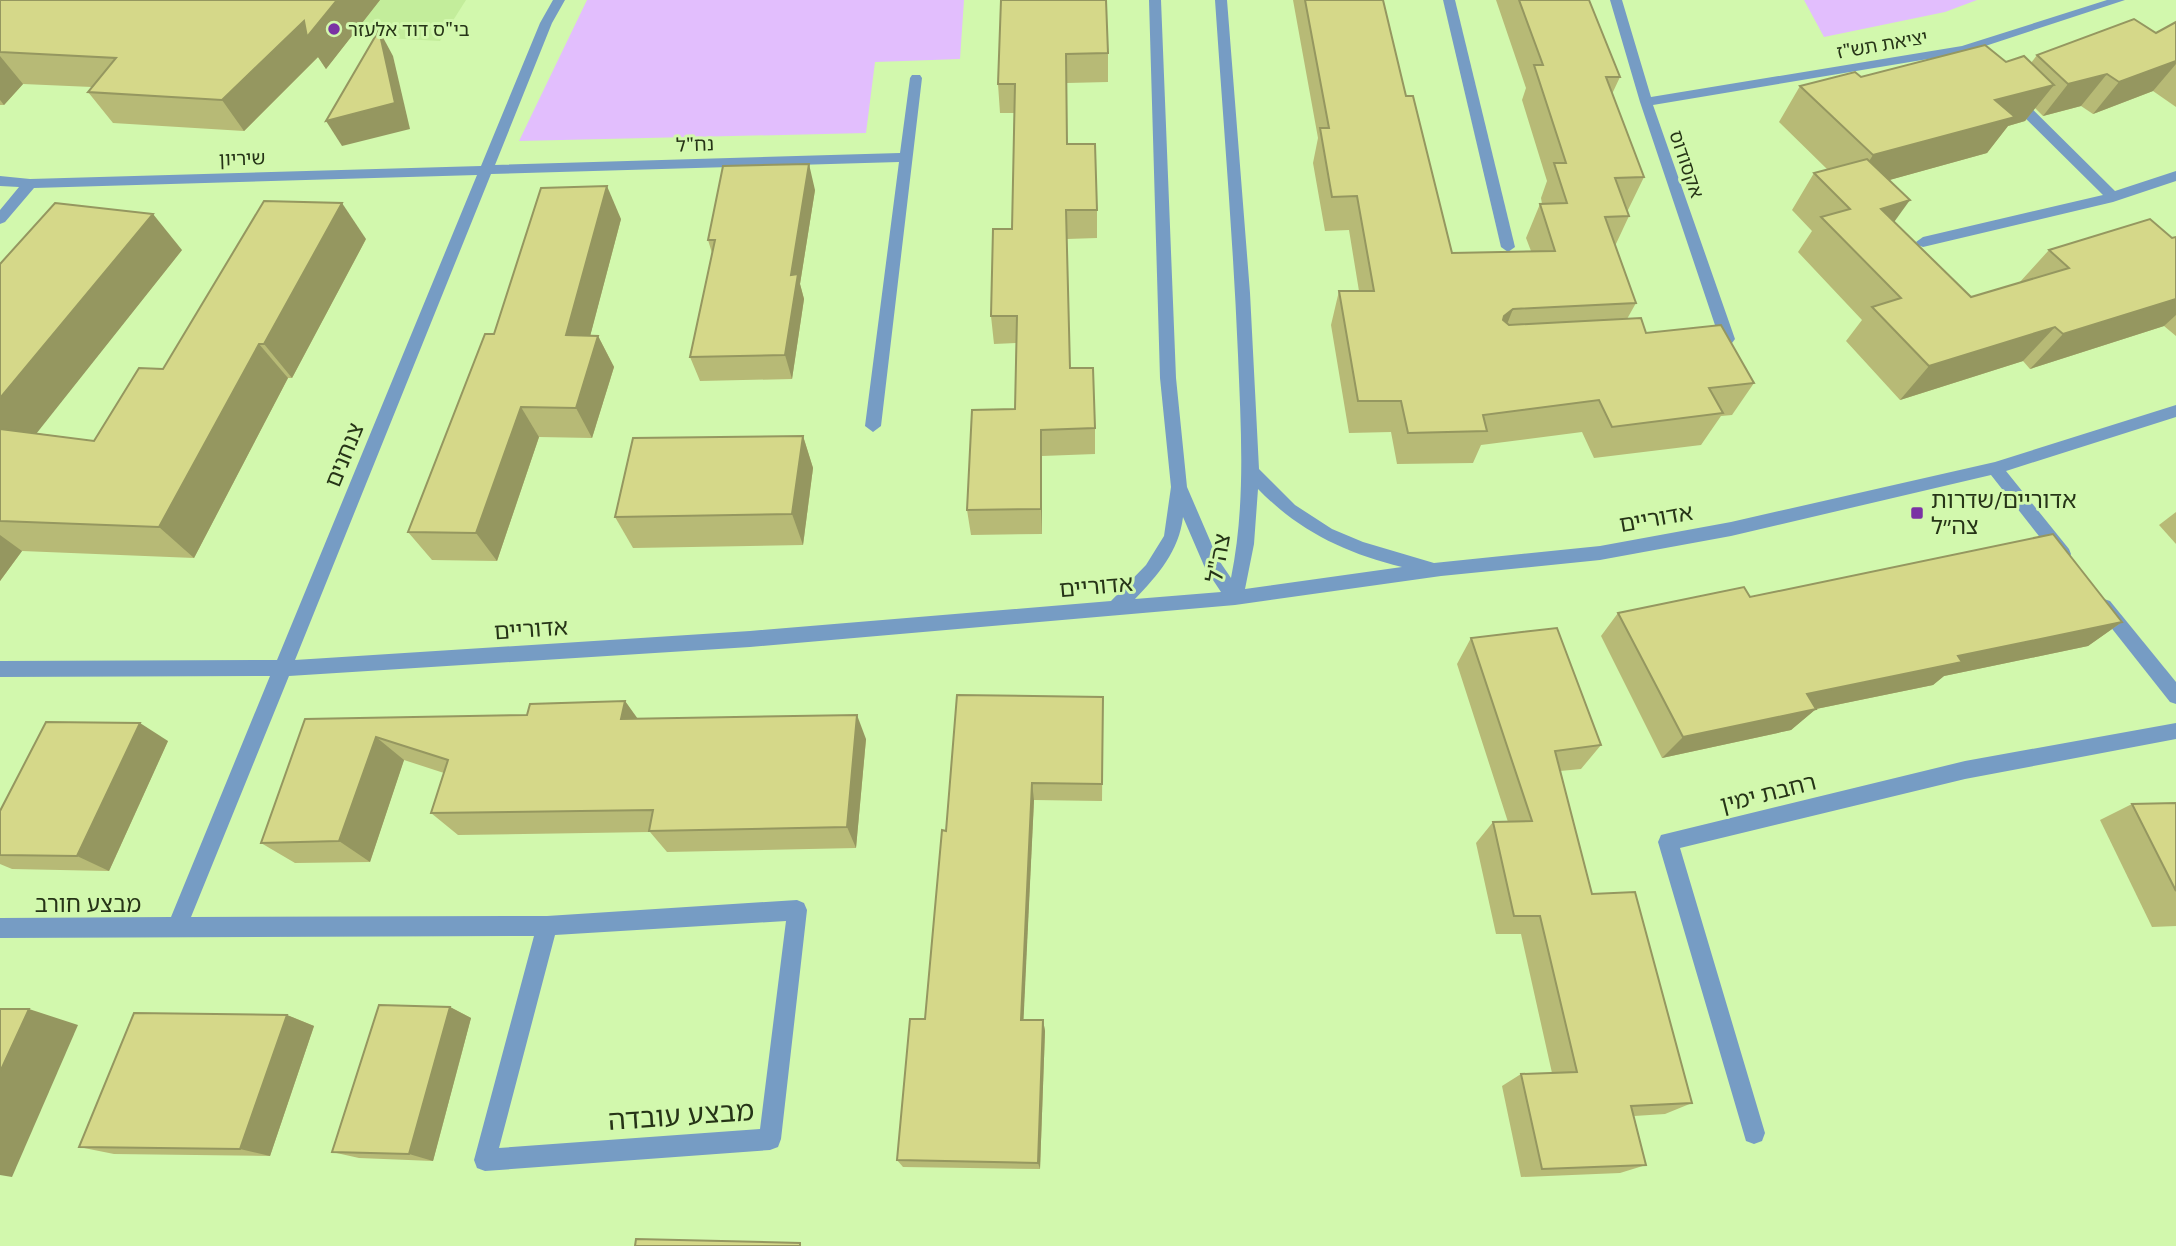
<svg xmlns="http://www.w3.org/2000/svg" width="2176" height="1246" font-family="'Public Sans','Noto Sans Hebrew',sans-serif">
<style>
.built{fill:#c3ed9b}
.green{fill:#e2befd}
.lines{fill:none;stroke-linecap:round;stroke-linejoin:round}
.minor{fill:#769cc4;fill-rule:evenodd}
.wall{fill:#b7ba76}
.shaded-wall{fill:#959760}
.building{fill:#d5d889;stroke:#959760;stroke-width:2}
.poi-dot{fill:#7a32a4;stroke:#d2f8ad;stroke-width:2.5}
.labels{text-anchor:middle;stroke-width:6;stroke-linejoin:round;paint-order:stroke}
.far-poi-label{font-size:19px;fill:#263417;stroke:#d2f8ad;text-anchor:start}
.far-street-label{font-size:19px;fill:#263417;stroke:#d2f8ad}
.street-label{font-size:23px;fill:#263417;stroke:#d2f8ad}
.poi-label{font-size:23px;fill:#263417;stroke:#d2f8ad;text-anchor:start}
.near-street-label{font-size:28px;fill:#263417;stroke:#d2f8ad}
</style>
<rect width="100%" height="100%" fill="#d2f8ad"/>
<path class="built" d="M0,0H466L440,41L0,17Z"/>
<g class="green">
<path d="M587,0H964L960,59L875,62L866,133L519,141Z"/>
<path d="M1804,0H1977L1945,12L1824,37Z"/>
</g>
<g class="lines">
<g class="minor">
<path d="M553,0H565L552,23L495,165L900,153L910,78L912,75H920L922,78L881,426L873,432L865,426L899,162L491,174L295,660L750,631L1111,601L1146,565L1164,536L1171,487L1160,378L1149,0H1161L1176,378L1187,487L1218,559L1231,578C1246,504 1241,430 1238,355C1233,237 1223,118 1215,0H1227L1250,293L1259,469L1295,505L1332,529L1363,542L1434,563L1600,546L1731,522L1995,462L2176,405V417L2006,471L2069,549L2071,554L2069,559H2057L1991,475L1731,536L1600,560L1441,576L1235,605L750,647L289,676L191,917L547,916L797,900L804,903L807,910L781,1139L778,1147L770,1150L485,1171L477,1168L474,1160L534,936L0,938V918L171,917L270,676L0,677V661L277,660L477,175L34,188L5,222L0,224V210L19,187L0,186V176L30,179L481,166L540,23ZM1258,489C1299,531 1345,553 1402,567L1245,589L1254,544ZM1183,517L1205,568L1221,592L1135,599C1158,575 1179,551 1183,517ZM786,921L760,1129L499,1148L555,935Z"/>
<path d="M1443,0H1455L1515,247L1508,252L1501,247Z"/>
<path d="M1610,0H1622L1651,97L1962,46L2107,0H2125L1964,53L1653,105L1735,339L1732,343L1714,346L1706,340L1709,336L1718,334L1640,102Z"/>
<path d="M2014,95L2019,96L2115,191L2176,171V181L2113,202L1923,247L1918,245L1916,242L1923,237L2103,195L2009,102L2008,99Z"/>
<path d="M2104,599L2110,601L2176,682V704L2170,702L2098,611L2095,606L2098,601Z"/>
<path d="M2176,723V739L1965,779L1680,848L1765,1133L1762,1141L1754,1144L1746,1141L1658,842L1661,835L1965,761Z"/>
</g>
</g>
<g class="wall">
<path d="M0,0H380L326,69L318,57L244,131L113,123L88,92L92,87L23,84L4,105H0Z"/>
<path d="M1001,0L1108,53V82L1067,83V144L1097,210V238L1067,239L1070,368L1095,428V454L1042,456V534L971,535L967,510L1015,409L1016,343L994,344L991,316L1012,229L1014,113H1000L998,84Z"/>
<path d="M1293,0H1383L1406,96L1452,253L1531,251L1526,238L1540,204H1542L1541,198L1547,181L1522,100L1526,88L1496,0H1589L1620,77L1612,94L1644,177L1627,212L1629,216L1615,246L1636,303L1627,319L1646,333L1754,383L1732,415L1721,416L1701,445L1594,458L1582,432L1481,445L1473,463L1397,464L1391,432L1349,433L1331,325L1339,291H1359L1349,230L1325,231L1313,163L1318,138Z"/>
<path d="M2176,22V107L2153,91L2093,114L2081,106L2043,116L2035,108L2025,121L2008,126L1987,153L1889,180L1894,222L1971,297L2019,283L2049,250L2176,237V336L2164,326L2030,369L2023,361L1900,400L1846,341L1862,320L1798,252L1812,231L1792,210L1814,173L1828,170L1779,122L1800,86L1861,77L2006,62L2031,63L2037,55L2156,33Z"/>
<path d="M815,190L800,284L804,299L792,379L700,381L690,357L712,253L708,240Z"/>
<path d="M621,219L590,336H598L614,367L592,438L539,437L497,561L432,560L408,532L494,334Z"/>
<path d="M366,239L292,378H288L194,558L22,551L0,581V264L182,250L36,433L94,441L163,369Z"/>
<path d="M803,436L813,468L803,545L633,548L615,517Z"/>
<path d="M2176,512V544L2159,525Z"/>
<path d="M1750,597L2122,622L2088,646L1944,676L1933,685L1816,709L1791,730L1662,758L1601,636L1618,613Z"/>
<path d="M1471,638L1601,745L1581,769L1560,771L1592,894L1692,1103L1665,1114L1634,1116L1646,1165L1620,1173L1521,1177L1502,1086L1521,1074L1552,1073L1521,934H1496L1476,843L1493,822H1508L1457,664Z"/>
<path d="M1103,697L1102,801L1034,800L1023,1020H1043L1045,1031L1040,1169L903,1167L897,1160L925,1019L946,831Z"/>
<path d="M625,701L637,719L866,739L856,848L667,852L650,832L458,835L431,813L444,773L404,760L370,862L295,863L261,843L305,719L527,715Z"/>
<path d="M168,741L109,871L12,869L0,864V811Z"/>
<path d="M2176,803V926L2152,927L2100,820L2132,804Z"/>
<path d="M450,1007L471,1018L433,1161L359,1158L332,1152Z"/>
<path d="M287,1015L314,1026L270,1156L114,1154L79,1147Z"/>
</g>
<g class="shaded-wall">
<path d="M337,0H380L326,69L318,57L244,131L222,100L304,21Z"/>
<path d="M379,30L393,56L410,129L342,146L326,121Z"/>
<path d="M0,56L23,84L4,105L0,100Z"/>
<path d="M2176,61V64L2153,91L2093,114L2119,82Z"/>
<path d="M2107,74L2081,106L2043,116L2068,84Z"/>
<path d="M2054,85L2025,121L2008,126L1987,153L1850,191L1873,155L1995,100Z"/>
<path d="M809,164L815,190L800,284L804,299L792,379L785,355L791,275Z"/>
<path d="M607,186L621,219L582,367L566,335Z"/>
<path d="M1910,200L1884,236L1881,209Z"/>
<path d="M342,203L366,239L292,378L264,344Z"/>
<path d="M153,214L182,250L17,458L0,444V398Z"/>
<path d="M2176,299V315L2164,326L2030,369L2063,334Z"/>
<path d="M1513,309L1500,342L1504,316Z"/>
<path d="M2055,327L2023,361L1900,400L1929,366Z"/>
<path d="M598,336L614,367L592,438L576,408Z"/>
<path d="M259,344L288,378L194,558L159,527Z"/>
<path d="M521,407L539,437L497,561L476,533Z"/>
<path d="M1041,430L1042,456V534L1041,509Z"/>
<path d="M803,436L813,468L803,545L792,514Z"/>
<path d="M0,535L22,551L0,581Z"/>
<path d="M2122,622L2088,646L1944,676L1933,685L1816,709L1791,730L1662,758L1683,737L1807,694L1958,656Z"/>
<path d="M625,701L643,726L621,719Z"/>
<path d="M857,715L866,739L856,848L847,827Z"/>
<path d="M140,723L168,741L109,871L77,856Z"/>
<path d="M376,737L404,760L370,862L339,841Z"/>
<path d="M1032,783L1034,800L1023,1031L1021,1020Z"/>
<path d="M450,1007L471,1018L433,1161L409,1154Z"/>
<path d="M29,1009L78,1025L12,1177L0,1175V1072Z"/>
<path d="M287,1015L314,1026L270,1156L240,1149Z"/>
<path d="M1043,1020L1045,1031L1040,1169L1038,1163Z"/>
</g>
<g class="building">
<path d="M0,0H337L307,37L304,21L222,100L88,92L116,58L0,52Z"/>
<path d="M1001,0H1106L1108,53L1066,54L1067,144H1095L1097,210H1066L1070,368H1093L1095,428L1041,430V509L967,510L972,410L1015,409L1017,316H991L993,229H1012L1015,84H998Z"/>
<path d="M1305,0H1383L1406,96H1413L1452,253L1555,251L1540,204L1567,203L1554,163H1566L1534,65H1543L1519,0H1589L1620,77H1606L1644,177L1615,178L1629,216L1605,217L1636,303L1513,309L1504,316L1503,320L1509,325L1641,318L1646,333L1721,325L1754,383L1709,388L1723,413L1612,427L1599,400L1483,415L1487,431L1408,433L1401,401H1358L1339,291H1374L1357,196L1332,197L1320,128H1329Z"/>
<path d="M2134,19L2156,33L2176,22V61L2119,82L2107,74L2068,84L2037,55Z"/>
<path d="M379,30L395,103L326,121Z"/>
<path d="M1985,45L2006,62L2024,56L2054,85L1995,100L2015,117L1873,155L1800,86L1855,72L1861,77Z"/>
<path d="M1867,159L1910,200L1881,209L1971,297L2069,268L2049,250L2150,219L2172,238L2176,237V299L2063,334L2055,327L1929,366L1872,307L1901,298L1821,217L1850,209L1814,173Z"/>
<path d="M809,164L791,275L798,274L785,355L690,357L715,240H708L723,166Z"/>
<path d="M607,186L566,335L598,336L576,408L521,407L476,533L408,532L485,334H494L541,188Z"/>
<path d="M264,201L342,203L264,344H259L159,527L0,521V429L94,441L139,368L163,369Z"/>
<path d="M55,203L153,214L0,398V264Z"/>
<path d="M803,436L792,514L615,517L633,438Z"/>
<path d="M2053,534L2122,622L1958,656L1962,662L1807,694L1816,709L1683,737L1618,613L1744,587L1750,597Z"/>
<path d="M1557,628L1601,745L1555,751L1592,894L1635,892L1692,1103L1631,1106L1646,1165L1542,1169L1521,1074L1577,1072L1540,916H1514L1493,822L1532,821L1471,638Z"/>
<path d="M957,695L1103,697L1102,784L1032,783L1021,1020H1043L1038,1163L897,1160L910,1019H925L942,830L946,831Z"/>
<path d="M625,701L621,719L857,715L847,827L649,831L653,810L431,813L448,760L376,737L339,841L261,843L305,719L527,715L530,704Z"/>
<path d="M46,722L140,723L77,856L0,855V811Z"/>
<path d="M2176,803V891L2132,804Z"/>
<path d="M379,1005L450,1007L409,1154L332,1152Z"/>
<path d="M0,1009H29L0,1072Z"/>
<path d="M134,1013L287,1015L240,1149L79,1147Z"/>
<path d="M636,1239L800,1243V1246H635Z"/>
</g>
<g class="poi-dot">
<circle cx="334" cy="29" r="7"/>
<rect x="1910" y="506" width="14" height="14" rx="3.5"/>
</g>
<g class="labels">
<g class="far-poi-label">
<text x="348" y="36">בי"ס דוד אלעזר</text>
</g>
<g class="far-street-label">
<text transform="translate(1882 44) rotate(-10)" y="7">יציאת תש"ז</text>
<text transform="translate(695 144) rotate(-2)" y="7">נח"ל</text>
<text transform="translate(242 158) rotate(-2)" y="7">שיריון</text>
<text transform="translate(1687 164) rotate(71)" y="7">אקסודוס</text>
</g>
<g class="street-label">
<text transform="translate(344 455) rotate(-68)" y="8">צנחנים</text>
<text transform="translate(1656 518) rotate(-10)" y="8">אדוריים</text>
<text transform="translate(1218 558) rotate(-80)" y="8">צה"ל</text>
<text transform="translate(1096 586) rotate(-5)" y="8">אדוריים</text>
<text transform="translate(531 629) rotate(-4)" y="8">אדוריים</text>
<text transform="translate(1768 793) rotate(-14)" y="8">רחבת ימין</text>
<text x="88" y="912">מבצע חורב</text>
</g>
<g class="poi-label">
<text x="1931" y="508">אדוריים/שדרות<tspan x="1931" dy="26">צה״ל</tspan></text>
</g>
<g class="near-street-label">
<text transform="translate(681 1115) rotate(-4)" y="10">מבצע עובדה</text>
</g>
</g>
</svg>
